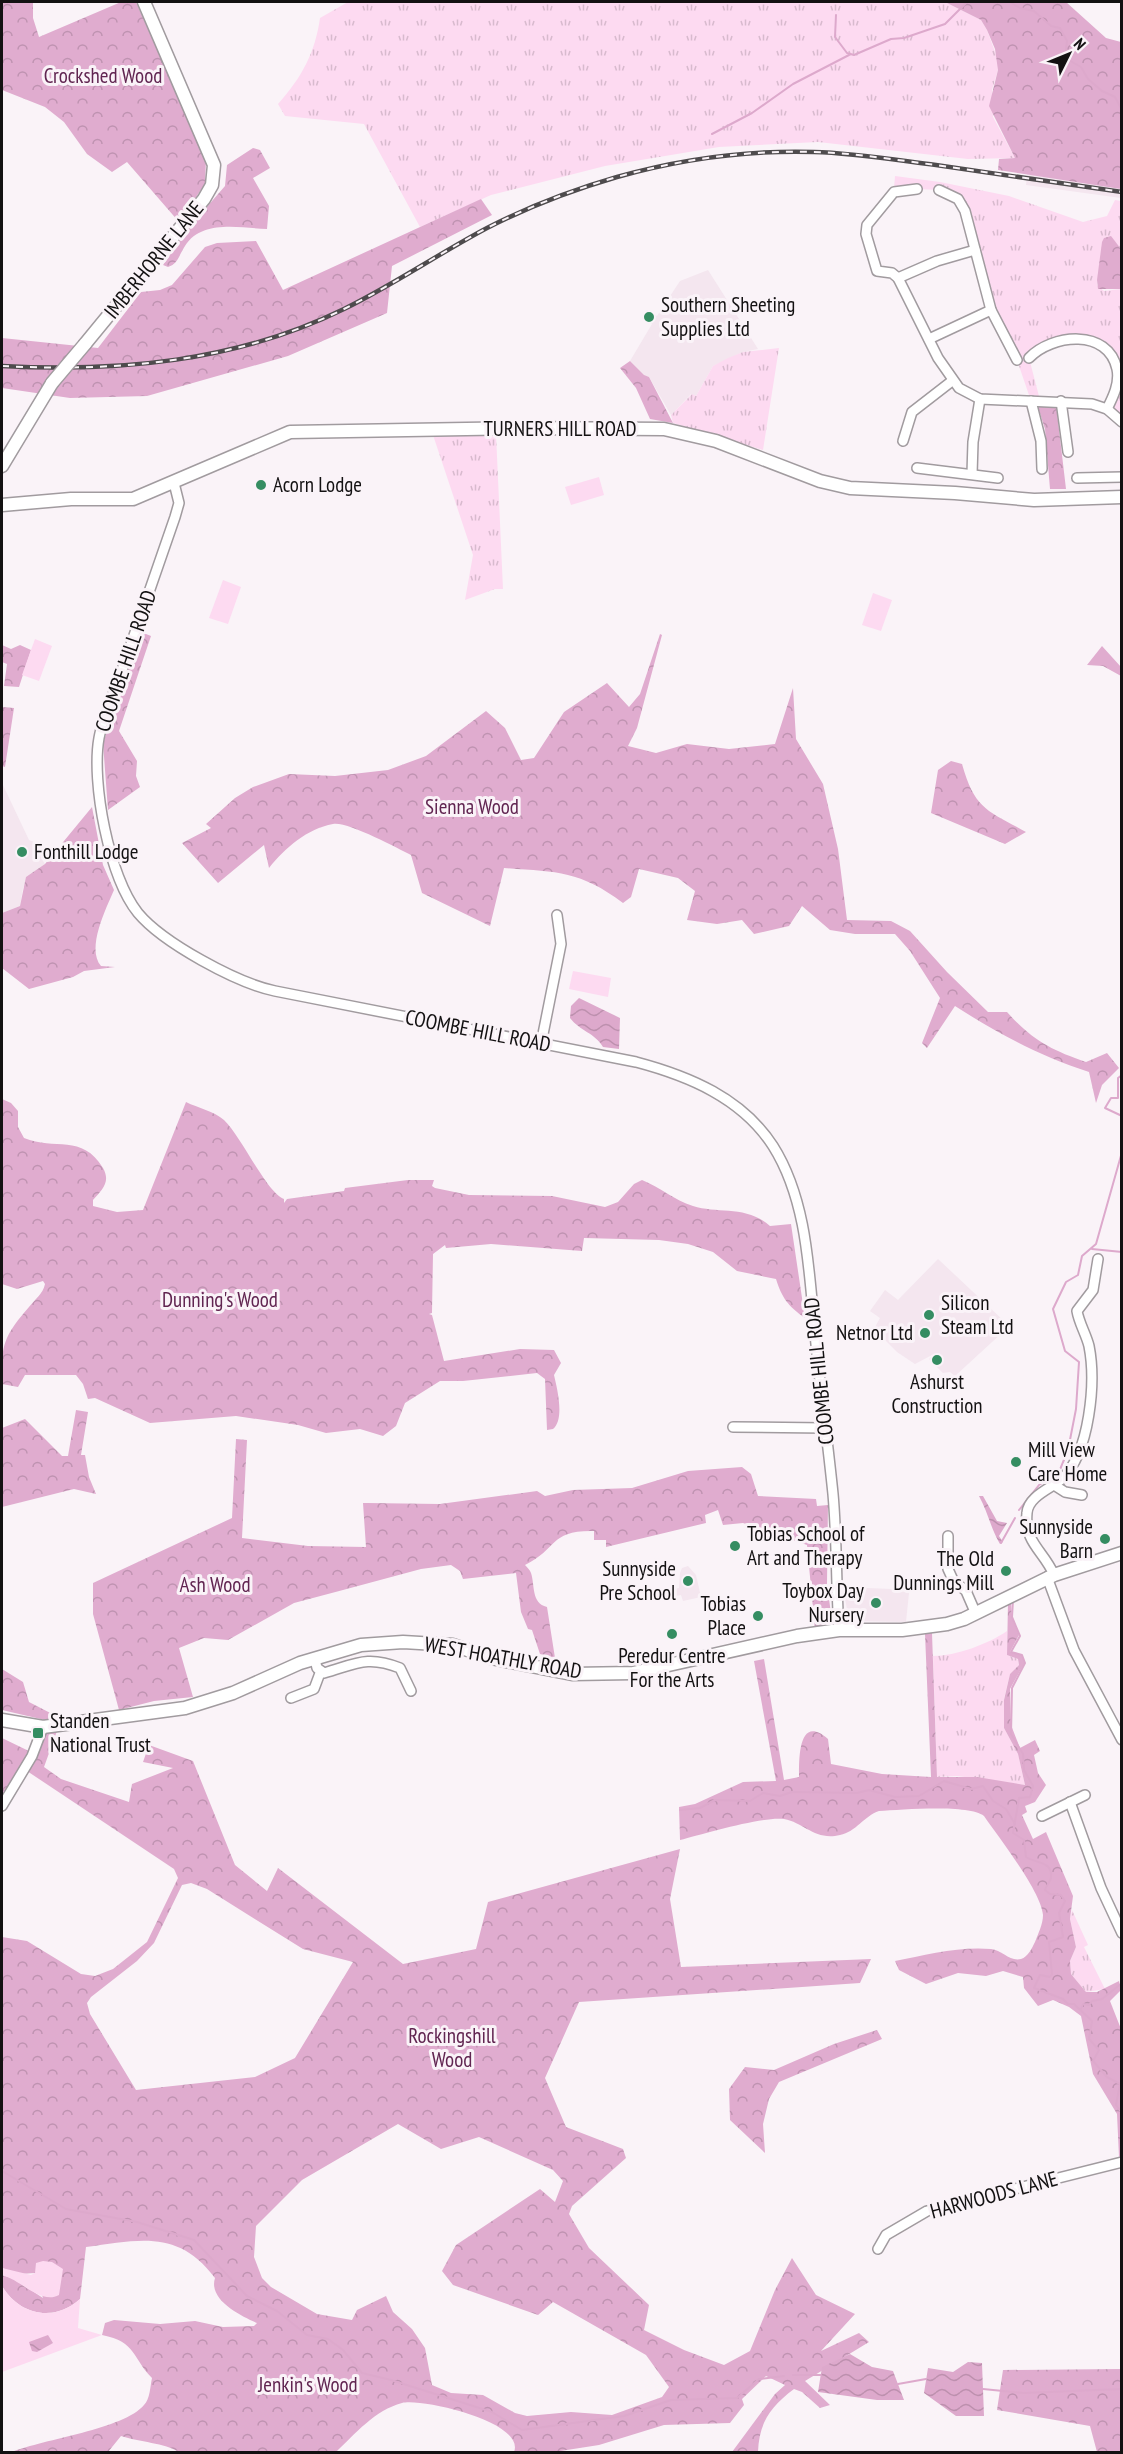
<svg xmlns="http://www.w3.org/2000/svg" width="1123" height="2454" font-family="'PT Sans Narrow',sans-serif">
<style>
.built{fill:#f4e6ef}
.grass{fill:url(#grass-tufts)}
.forest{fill:url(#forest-crowns);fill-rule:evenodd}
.garden{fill:#fddaf1}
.water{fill:url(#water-waves)}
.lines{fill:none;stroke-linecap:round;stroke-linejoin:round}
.stream{stroke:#dda9cc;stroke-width:2}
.street-casing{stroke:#a19b9f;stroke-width:12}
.secondary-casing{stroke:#a19b9f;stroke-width:15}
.street{stroke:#fff;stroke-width:9}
.secondary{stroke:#fff;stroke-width:12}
.rail-casing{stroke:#4e4b4d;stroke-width:4.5}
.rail{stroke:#faf3f8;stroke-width:2;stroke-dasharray:7;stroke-linecap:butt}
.secondary-bridge-casing{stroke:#a19b9f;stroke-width:15;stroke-linecap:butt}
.secondary-bridge{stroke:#fff;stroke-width:12}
.poi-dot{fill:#358d62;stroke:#faf3f8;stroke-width:2}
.labels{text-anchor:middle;stroke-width:6;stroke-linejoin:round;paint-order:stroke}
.park-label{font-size:21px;fill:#612551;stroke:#faf3f8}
.street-label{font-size:21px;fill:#131112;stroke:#faf3f8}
.poi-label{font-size:21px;fill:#131112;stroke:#faf3f8;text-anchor:start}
</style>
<defs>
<pattern id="grass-tufts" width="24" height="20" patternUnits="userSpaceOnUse" patternTransform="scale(1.5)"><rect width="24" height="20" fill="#fddaf1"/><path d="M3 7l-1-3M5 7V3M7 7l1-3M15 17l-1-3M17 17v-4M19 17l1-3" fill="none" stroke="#d8bace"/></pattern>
<pattern id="forest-crowns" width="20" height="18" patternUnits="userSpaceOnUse" patternTransform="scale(1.5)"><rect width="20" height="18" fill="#e0accf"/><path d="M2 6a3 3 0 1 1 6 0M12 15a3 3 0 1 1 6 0" fill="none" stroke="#bf93b1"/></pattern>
<pattern id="water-waves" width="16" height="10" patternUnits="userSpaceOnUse" patternTransform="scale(1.5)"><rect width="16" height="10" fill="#dda9cc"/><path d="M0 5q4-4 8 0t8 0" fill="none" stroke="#bd90ae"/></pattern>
</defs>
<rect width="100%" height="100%" fill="#faf3f8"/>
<g class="built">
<path d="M1027,174L1116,187L1121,189V198L1026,185Z"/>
<path d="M708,270L758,349L743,352L713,366L696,396L691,394L671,415L649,377L644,376L630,361L652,324L642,318L647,310L657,316L680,281Z"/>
<path d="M2,783L29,840L44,846L41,858L45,864L33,874L23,888L20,906L2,913Z"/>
<path d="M938,1259L1005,1322L1004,1331L955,1376L950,1372L943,1373L929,1359L934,1354L915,1364L897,1352L874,1329L880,1318L870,1311L885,1290L898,1300Z"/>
<path d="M688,1566L696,1575L701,1597L683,1601L681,1595L660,1599L659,1592L679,1588L680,1573L682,1568Z"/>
<path d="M843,1587L892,1589L909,1593L906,1622L849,1621Z"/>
</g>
<g class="grass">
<path d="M348,2H945L981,20L987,30L998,60V70L992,90L993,117L1015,158L968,159L818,142L719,147L605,166L491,195L420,227L364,124L285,116L278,104C302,77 315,53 320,18Z"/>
<path d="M895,176L940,182L1009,196L1083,222L1107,216L1115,200L1121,201V249L1111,237L1104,238L1097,285L1104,291L1121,289V422L1107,409L1118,371L1102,347L1077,338L1029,358L1040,400L1031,401L1017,360L997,325L965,211L939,190L894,188Z"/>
<path d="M779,348L763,450L673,423L671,415L692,394L696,396L713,366L728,358L743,352Z"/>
<path d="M496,434L503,589H495L465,600L473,555L433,435Z"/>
<path d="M1007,1631V1655L1018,1659L1019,1665L1010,1674L1004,1699V1728L1018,1754L1025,1785L957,1776L937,1777L933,1656C956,1656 988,1644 1007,1631Z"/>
<path d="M1072,1910L1088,1945L1084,1947L1105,1989L1086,1992L1071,1974L1070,1961L1076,1947L1070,1919Z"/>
</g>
<g class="forest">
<path d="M2,2H33V18L39,37L121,2H136L206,160L205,184L179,222L127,162L112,172L87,154L64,122L45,107L2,90Z"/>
<path d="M945,2H1066L1106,38L1121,42V189L998,170L999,159L1015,158L989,106L998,70L995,49L987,30L981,20Z"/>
<path d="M253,148L260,150L270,168L253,178L269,206L267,229C240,228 202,219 185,246C179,255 178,264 168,267L163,265L186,231L225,186L227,165Z"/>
<path d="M481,199L492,215L392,266L387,313L288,356L147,396L70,398L2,388V338L98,348L141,292L160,290L172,285L205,247L217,243L256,241L283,290Z"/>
<path d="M1111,236L1121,249V289H1098L1097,280L1102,242L1104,238Z"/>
<path d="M630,361L644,375L649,377L673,423L650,419L636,388L620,368Z"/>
<path d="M1037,404H1056L1066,489H1050L1045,429Z"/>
<path d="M141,632L151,636L119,731L137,761L136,776L140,787L108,810L103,743Z"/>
<path d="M660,634L662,635L637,728L628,746L656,753L687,744L729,749L775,744L793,688L796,739L823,784L838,849L847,920L891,921L910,931L947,972L988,1012H1007C1032,1040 1051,1050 1086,1062L1107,1053L1119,1068L1102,1085L1096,1103L1089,1072C1041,1057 997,1033 955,1006L927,1048L922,1043L940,998L910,951L895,934H855L830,930L802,906L789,926L754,934L742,920L717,924L687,920L695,891L678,878L639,869L631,897L623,903C579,870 556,872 504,868L490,926L422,893L411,855C397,848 347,821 333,824C307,829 286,847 269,868L264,845L218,883L182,843L211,828L206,824L235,798L253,787L289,774L335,776L388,770L426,756L486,711L505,728L521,760L534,758L564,712L607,683L629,707L640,694Z"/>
<path d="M2,645L11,649L20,645L31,650L19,687L4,686L7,664L2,662Z"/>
<path d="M1102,646L1121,667V676L1103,666L1087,665Z"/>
<path d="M2,707L14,708L5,767L2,766Z"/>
<path d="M951,761L962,764C975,810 987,810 1026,832L1005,844L931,813L938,770Z"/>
<path d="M92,807L103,865L114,890C106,909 86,948 101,966L115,967L84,971L73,977L29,989L2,968V913L20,906L26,877L45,864Z"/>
<path d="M2,1099L11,1103L18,1111V1127L24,1138C55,1151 82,1133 103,1168C111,1182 102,1190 93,1200V1206L117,1212L143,1210L186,1102C198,1108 214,1111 224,1120C241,1136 267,1193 284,1199V1203L287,1199L344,1191L345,1188L408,1180H434L432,1186L435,1188L469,1195L552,1196L605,1207L618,1202L634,1184L642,1180C660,1187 674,1200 693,1206C718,1214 747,1205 770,1226L791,1224L805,1318C788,1306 782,1298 776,1279L737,1271L713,1252L688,1244L659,1240L584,1238L582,1251L491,1244L446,1248L445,1245L433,1254L432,1313L429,1314L432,1315L444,1361L520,1349L554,1350L561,1363L554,1375C557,1388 565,1419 553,1429L547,1430L545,1379L537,1373L463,1381H440L405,1403L396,1426L383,1436L360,1429L326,1433L298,1425L236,1416L150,1423L95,1398L88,1399L83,1384L76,1375H25L18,1387L2,1384C1,1345 3,1337 29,1307C35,1299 43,1294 45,1284L43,1281L17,1289L2,1284Z"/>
<path d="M76,1410L88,1412L81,1455H85L89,1477L96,1494L74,1489L2,1507V1428L25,1419L62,1456H68Z"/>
<path d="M236,1439L247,1440L242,1538L308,1546L366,1547L363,1503H367L440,1504L537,1491L545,1496L573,1490L632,1488L688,1471L742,1467L751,1474L758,1496L816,1499L817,1506L828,1505L827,1584L832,1621L829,1628L815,1630L807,1545L743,1523L723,1525L718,1510L705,1515L706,1523L606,1547V1540H594V1531C549,1530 558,1549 525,1565C527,1567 530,1570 531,1573C535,1585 531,1603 547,1607L555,1658L540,1654L532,1630L528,1629L521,1612L516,1573L463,1579L460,1571L451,1565L421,1569L343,1590L294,1603L228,1640L204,1638L179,1648L193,1697L154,1701L119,1710L93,1614V1583L232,1518Z"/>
<path d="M1011,1601L1012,1618L1019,1635L1010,1652L1022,1655L1025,1662L1010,1689L1011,1725L1020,1748L1035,1740L1040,1751L1034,1755L1038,1773L1046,1785L1035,1802L1025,1806L1027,1812L1022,1815L1033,1839L1046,1832L1073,1896L1070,1919L1076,1947L1070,1961L1071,1974L1086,1992H1097L1119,1981L1121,1990L1110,2001L1121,2029V2156L1119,2157L1117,2114L1093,2074L1081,2016L1069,2007L1053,2000L1038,2006L1024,1988L1023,1977L1003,1971L986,1976L958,1973L926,1984L899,1970L895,1961C925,1955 960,1946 991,1949C1002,1950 1010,1962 1021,1959C1028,1957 1032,1948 1035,1942C1038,1934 1043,1924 1043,1915C1041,1891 999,1838 984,1816C968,1804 902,1810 879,1811C864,1816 856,1832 840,1835C815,1841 805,1823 784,1819C763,1816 703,1834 680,1840L679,1807L695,1804L743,1782L776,1781L754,1661L764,1659L784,1780L799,1777C799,1760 798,1713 828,1739L831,1764L882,1774L931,1777L925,1634L932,1633L937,1777H977L1025,1785L1018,1754L1004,1728V1700L1010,1674L1019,1665L1018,1659L1007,1655L1008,1602Z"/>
<path d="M2,1669L23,1682L29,1702L60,1718L45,1720L2,1710Z"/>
<path d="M57,1731L44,1767L61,1779L129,1802L132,1784L173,1768L143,1762L149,1745L193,1761L235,1865L267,1891L278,1868L403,1964L476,1949L488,1902L680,1849L670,1899L681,1967L871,1959L860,1983L579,2002L545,2078L566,2127L623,2149L626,2158L572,2206L569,2214L589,2248L649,2305L644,2330L684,2350L724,2365L750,2351L775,2290L792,2258L816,2295L855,2314L821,2351L859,2333L869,2342L805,2381L830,2405L820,2408L802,2392L794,2389C770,2407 759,2423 758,2452H732L775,2394L785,2385L766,2376L742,2399L744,2405L730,2423L664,2425L599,2445L554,2452H514C526,2422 422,2398 402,2403C375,2410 355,2434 336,2452H179C165,2443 139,2442 121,2436L108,2452H12C44,2439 124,2429 144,2405C150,2399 150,2387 152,2378C132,2358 137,2342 102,2335L105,2323L114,2320L160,2324L195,2321L223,2327L254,2326L257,2323C241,2316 208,2300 215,2278C178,2229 140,2240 86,2247L80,2299C55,2322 20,2316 2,2286V2275L14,2279L43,2298L35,2273L20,2274L2,2268V1937L27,1941L81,1974L95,1976L113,1969L147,1942L178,1878L174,1869L21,1767L2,1798V1738L35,1754L44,1732ZM191,1883L207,1889L303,1949L353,1962L295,2058L255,2077L136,2090L90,2014L87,2003L91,1997L137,1961L154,1943L182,1885ZM398,2124L441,2149L479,2137L553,2170L563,2181L555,2202L540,2189L456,2245L442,2271L453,2285L538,2315L553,2302L646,2355L669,2387L662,2397L612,2415L571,2412L527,2416L515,2413L483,2395L451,2393L432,2385L425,2348L412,2329L393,2312L386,2296L357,2310L352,2320L317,2314L271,2287L262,2278L254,2257L256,2226L302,2180Z"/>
<path d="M877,2030L882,2039L779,2082L769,2099L763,2124L765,2153L730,2120L729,2089L745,2067L774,2070L834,2044Z"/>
<path d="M1122,2369L1121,2452H1097L1090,2426L997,2410L1003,2370Z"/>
</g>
<g class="garden">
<path d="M599,477L604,495L571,505L565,487Z"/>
<path d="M223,580L241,587L228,624L209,618Z"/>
<path d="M873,593L892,600L881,631L862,625Z"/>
<path d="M35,639L52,646L39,681L22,675Z"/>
<path d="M573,971L611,978L608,997L569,989Z"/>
<path d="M43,2261L52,2262L63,2269L59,2295C41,2305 21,2280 2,2275V2268L31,2275L35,2273L36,2263Z"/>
<path d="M2,2286C20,2316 55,2322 80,2299L78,2328L102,2335L2,2372Z"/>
</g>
<g class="water">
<path d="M579,998L620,1018L619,1049L603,1047C595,1033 580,1031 570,1018L571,1006Z"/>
<path d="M979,1496H983L997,1521L1007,1523L999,1536L1003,1542L1000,1544C991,1529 987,1510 979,1496Z"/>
<path d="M48,2335L53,2343L37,2352L32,2351L29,2342Z"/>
<path d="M850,2354L872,2367L893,2371L904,2400H877L818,2392L822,2367Z"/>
<path d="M968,2362L982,2363L984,2416H956L924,2393L928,2368L953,2372Z"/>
</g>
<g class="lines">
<g class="stream">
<path d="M1010,2L1020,8L1034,11L1051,26L1060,28L1067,41L1065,58L1081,67L1088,79L1102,91L1115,97L1122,110"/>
<path d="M836,15L835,37L847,53L854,55L891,39L904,38L945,24L967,2"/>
<path d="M712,134L752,113L793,84L849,55"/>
<path d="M1122,1075L1118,1078V1098H1111L1105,1108L1122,1116"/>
<path d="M1092,1249L1122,1252"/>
<path d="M1019,1510L1039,1485L1059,1472L1068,1450L1076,1409L1079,1362L1065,1351L1053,1309L1066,1282L1078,1275L1082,1256L1096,1244L1122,1152"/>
<path d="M1001,1543L1015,1518"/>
<path d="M1013,1600L1012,1617L1020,1636L1011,1652L1022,1655L1025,1663L1012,1688L1011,1734L1023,1754L1024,1770L1033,1786L1030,1797L1019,1798L1013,1833L1024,1840L1026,1857C1034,1863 1053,1861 1051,1877C1051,1882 1046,1885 1045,1890L1050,1894L1061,1895L1065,1901L1059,1913L1063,1937L1049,1942L1052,1974L1050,1977L1040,1975L1034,1988L1063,1999L1068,2004H1074L1092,2021L1089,2039L1099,2050L1093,2061L1107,2077L1120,2084L1116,2105L1122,2113"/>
<path d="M680,1810L700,1808L715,1800L750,1801L763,1793L780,1796L792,1792L857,1793L869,1790L895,1797L919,1796L944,1781L971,1789L983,1786L993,1801L1006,1809L1015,1824"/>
<path d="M1081,2009L1083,2004L1089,2005L1092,2001L1102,1999L1122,1983"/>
<path d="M1122,2134V2142"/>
<path d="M2,2171L66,2209L137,2222L194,2240L247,2296L277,2311L307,2335L328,2339L343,2350L362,2373L391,2380L492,2412L522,2430L624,2416L671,2400L737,2398L759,2379L784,2376"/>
<path d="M793,2375H821"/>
<path d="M898,2384L926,2379"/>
<path d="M983,2389L1023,2393L1122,2389"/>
</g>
<g class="street-casing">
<g id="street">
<path d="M917,189L894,192L867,225L866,234L877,271L892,273L898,278L938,358L959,388L980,399L1092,404L1107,409L1122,422"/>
<path d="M939,190L958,199L965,211L991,310L1017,360"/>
<path d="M898,278L937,261L975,250"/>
<path d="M929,339L991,310"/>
<path d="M1029,358C1052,334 1108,328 1117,369C1120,383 1113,397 1107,409"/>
<path d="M1031,401L1041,441L1042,469"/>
<path d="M1061,401L1068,452"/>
<path d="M903,441L912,412L952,381"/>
<path d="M917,468L998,478"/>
<path d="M972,474L973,442L980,399"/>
<path d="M1077,478L1122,477"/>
<path d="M174,483L179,503L175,517C157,569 139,621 121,673C114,694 103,716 99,738C91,782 109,877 138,913C163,943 237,983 275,991L636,1062C689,1076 742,1098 773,1146C809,1203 809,1278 816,1344C821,1394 828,1444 833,1494C837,1538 836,1585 839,1630"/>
<path d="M541,1044L561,944L557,915"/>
<path d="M733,1427L825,1428"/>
<path d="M1054,1485L1065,1492L1082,1495"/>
<path d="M948,1536V1569L953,1580L966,1591L976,1614"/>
<path d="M1054,1575C1044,1551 1024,1543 1027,1513C1028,1496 1052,1488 1062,1479C1090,1452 1096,1382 1089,1346C1086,1334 1079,1323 1077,1311L1093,1290L1098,1259"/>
<path d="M1047,1577L1074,1650L1122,1740"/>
<path d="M315,1659L317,1668L324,1673C356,1664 367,1655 400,1668L411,1691"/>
<path d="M291,1698L314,1689L320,1673"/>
<path d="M1070,1802L1101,1888L1122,1933"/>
<path d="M2,1806L32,1756L43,1727"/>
<path d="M1042,1816L1085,1795"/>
<path d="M878,2249L886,2235L927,2211L1122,2162"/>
</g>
</g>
<g class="secondary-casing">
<g id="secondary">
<path d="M85,344L204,199L212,185L214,165L144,2"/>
<path d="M2,466L52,383"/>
<path d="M2,505L71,499H133L290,432L519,428L664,429L716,441L820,481L850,488L955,493L1034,500L1122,497"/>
<path d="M2,1720L43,1727L185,1708L233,1693L300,1663L361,1645L403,1642L453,1645L491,1658L572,1674L633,1673L797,1636L839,1630H902L947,1624L964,1619L1054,1575L1122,1553"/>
</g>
</g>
<use href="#street" class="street"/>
<use href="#secondary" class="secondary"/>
<g class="rail-casing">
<path id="rail" d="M2,366C119,372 236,362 344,309C393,285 438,254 487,228C528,207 572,190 617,177C681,159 748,150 814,152C855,153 896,160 936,165C998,174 1060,183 1122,192"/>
</g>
<use href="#rail" class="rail"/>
<g class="secondary-bridge-casing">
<path id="secondary-bridge" d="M52,383L85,344"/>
</g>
<use href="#secondary-bridge" class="secondary-bridge"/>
</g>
<g class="poi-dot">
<circle cx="649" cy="317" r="6"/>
<circle cx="261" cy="485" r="6"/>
<circle cx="22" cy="852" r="6"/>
<circle cx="929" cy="1315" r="6"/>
<circle cx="925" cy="1333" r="6"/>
<circle cx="937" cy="1360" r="6"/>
<circle cx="1016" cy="1462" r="6"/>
<circle cx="1105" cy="1539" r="6"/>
<circle cx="735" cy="1546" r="6"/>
<circle cx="1006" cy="1571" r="6"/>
<circle cx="688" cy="1581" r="6"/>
<circle cx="876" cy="1603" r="6"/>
<circle cx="758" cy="1616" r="6"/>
<circle cx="672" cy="1634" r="6"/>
<rect x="32" y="1727" width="12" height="12" rx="3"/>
</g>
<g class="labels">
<g class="park-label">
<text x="103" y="83">Crockshed Wood</text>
<text x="472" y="814">Sienna Wood</text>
<text x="220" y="1307">Dunning's Wood</text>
<text x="215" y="1592">Ash Wood</text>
<text x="452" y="2043">Rockingshill<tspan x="452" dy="24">Wood</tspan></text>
<text x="308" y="2392">Jenkin's Wood</text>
</g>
<g class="street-label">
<text transform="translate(154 260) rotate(-51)" y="7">IMBERHORNE LANE</text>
<text x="560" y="436">TURNERS HILL ROAD</text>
<text transform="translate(126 661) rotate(-71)" y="7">COOMBE HILL ROAD</text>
<text transform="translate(478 1031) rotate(11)" y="7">COOMBE HILL ROAD</text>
<text transform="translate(819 1371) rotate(-96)" y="7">COOMBE HILL ROAD</text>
<text transform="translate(503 1658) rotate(10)" y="7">WEST HOATHLY ROAD</text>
<text transform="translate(994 2195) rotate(-15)" y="7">HARWOODS LANE</text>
</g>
<g class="poi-label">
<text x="661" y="312">Southern Sheeting<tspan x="661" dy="24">Supplies Ltd</tspan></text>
<text x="273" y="492">Acorn Lodge</text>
<text x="34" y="859">Fonthill Lodge</text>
<text x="941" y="1310">Silicon<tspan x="941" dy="24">Steam Ltd</tspan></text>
<text x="913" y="1340" text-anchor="end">Netnor Ltd</text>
<text x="937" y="1389" text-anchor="middle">Ashurst<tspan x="937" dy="24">Construction</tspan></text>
<text x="1028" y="1457">Mill View<tspan x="1028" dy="24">Care Home</tspan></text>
<text x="1093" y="1534" text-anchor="end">Sunnyside<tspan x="1093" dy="24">Barn</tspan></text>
<text x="747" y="1541">Tobias School of<tspan x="747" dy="24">Art and Therapy</tspan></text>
<text x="994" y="1566" text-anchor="end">The Old<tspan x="994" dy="24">Dunnings Mill</tspan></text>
<text x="676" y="1576" text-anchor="end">Sunnyside<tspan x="676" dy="24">Pre School</tspan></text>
<text x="864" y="1598" text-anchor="end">Toybox Day<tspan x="864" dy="24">Nursery</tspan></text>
<text x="746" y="1611" text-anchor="end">Tobias<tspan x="746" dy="24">Place</tspan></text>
<text x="672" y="1663" text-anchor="middle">Peredur Centre<tspan x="672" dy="24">For the Arts</tspan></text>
<text x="50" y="1728">Standen<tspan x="50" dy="24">National Trust</tspan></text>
</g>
</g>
<rect width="1123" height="2454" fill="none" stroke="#131112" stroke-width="6"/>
<g transform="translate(1069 54) rotate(47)" stroke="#faf3f8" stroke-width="4.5" paint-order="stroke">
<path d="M0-4.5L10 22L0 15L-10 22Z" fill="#131112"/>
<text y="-9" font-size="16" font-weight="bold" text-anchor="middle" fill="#131112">N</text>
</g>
</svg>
